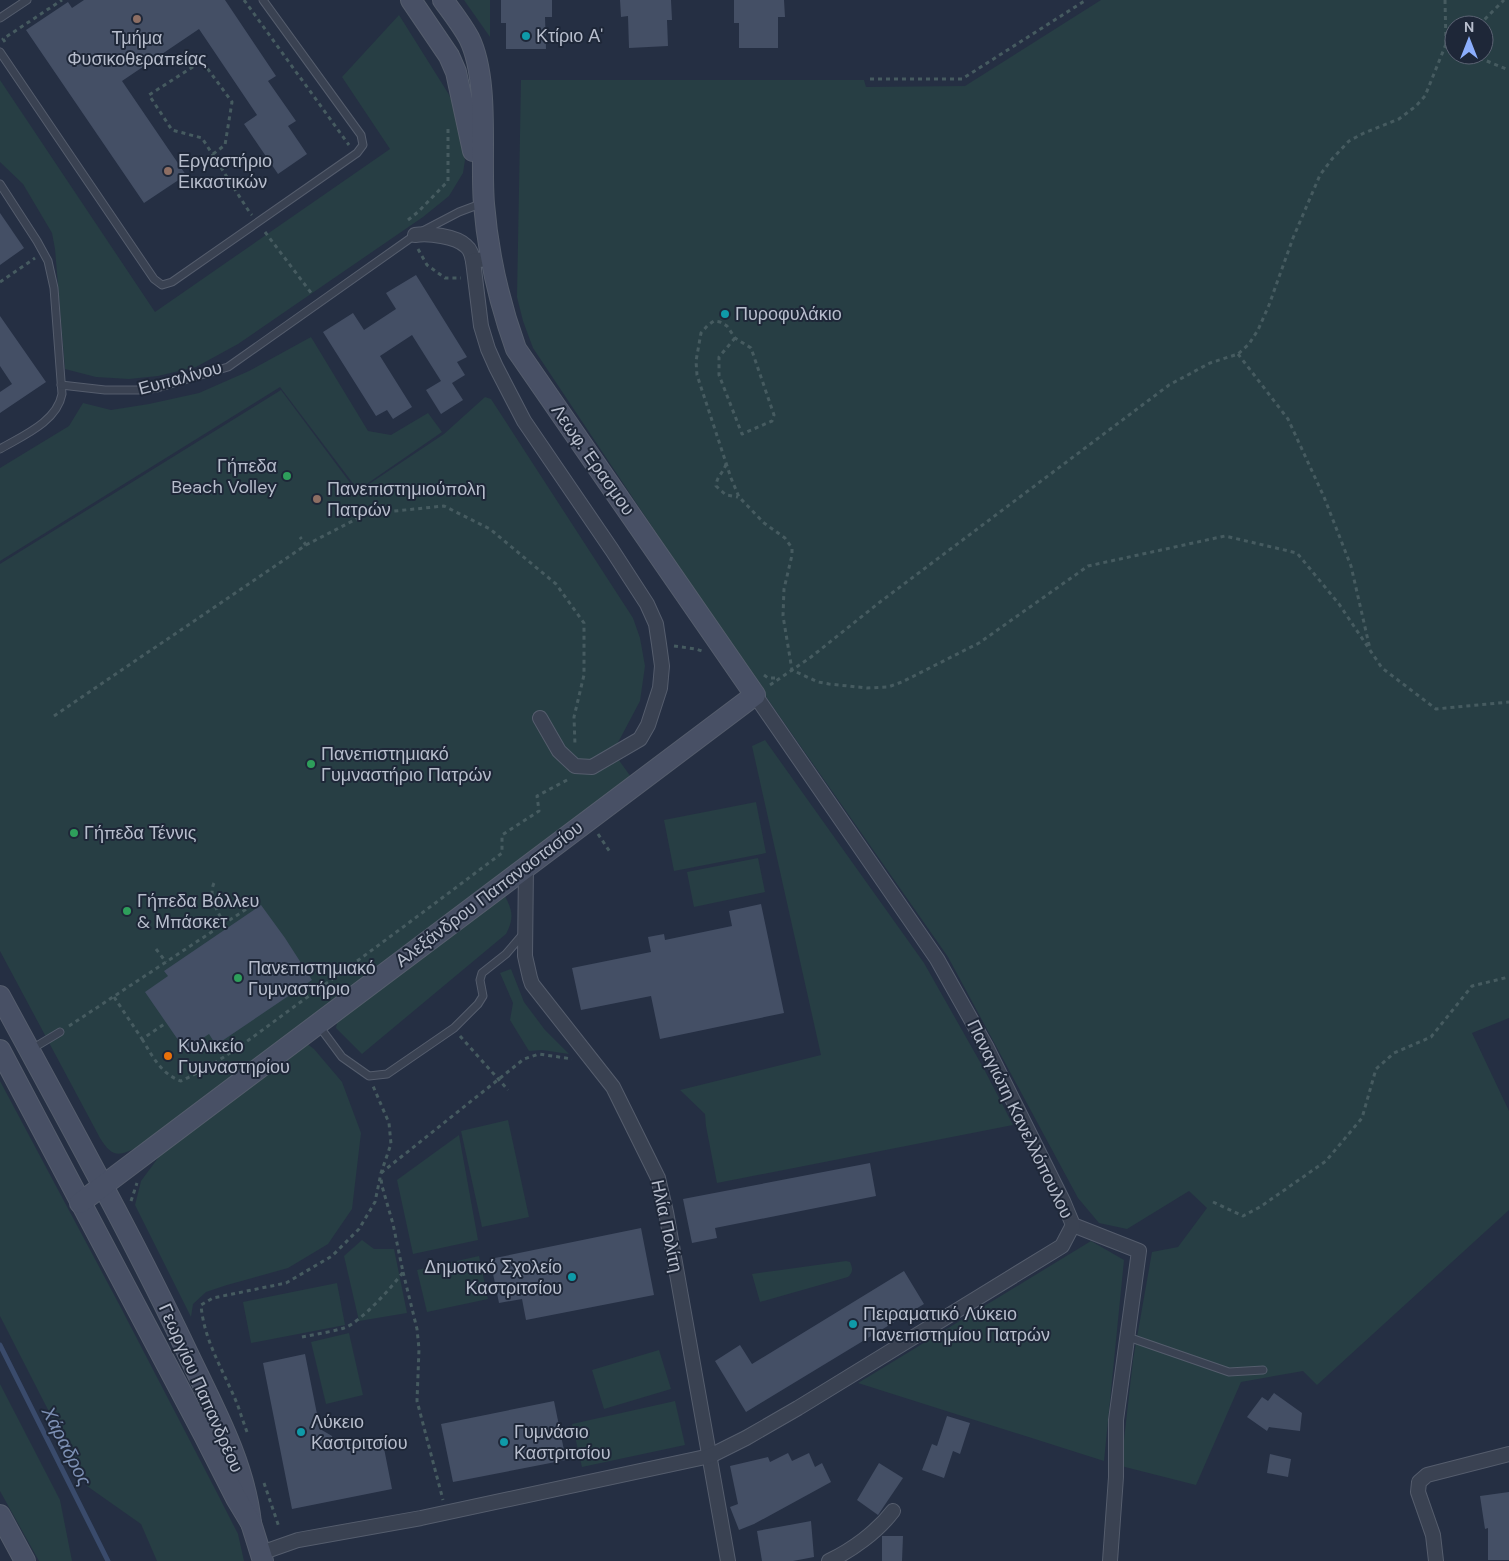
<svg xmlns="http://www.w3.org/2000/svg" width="1509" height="1561" font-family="'DM Sans',sans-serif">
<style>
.green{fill:#273e44;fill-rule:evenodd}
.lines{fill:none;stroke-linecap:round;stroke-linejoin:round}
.stream{stroke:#3a4b6c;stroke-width:5}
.building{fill:#444f65}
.lane-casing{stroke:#555d6d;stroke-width:9}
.street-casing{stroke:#555d6d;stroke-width:16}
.secondary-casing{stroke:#555d6d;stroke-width:22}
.path{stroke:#465b60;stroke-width:3;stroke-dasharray:4 4;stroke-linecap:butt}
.lane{stroke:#3a4252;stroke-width:7}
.street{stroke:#3a4252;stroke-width:14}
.secondary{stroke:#485065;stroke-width:20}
.education-dot{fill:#8d6e63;stroke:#1e2738;stroke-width:2}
.culture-dot{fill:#0f9aa8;stroke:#1e2738;stroke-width:2}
.leisure-dot{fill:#2e9e5b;stroke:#1e2738;stroke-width:2}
.food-dot{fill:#e8710a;stroke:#1e2738;stroke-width:2}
.labels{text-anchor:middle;stroke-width:4;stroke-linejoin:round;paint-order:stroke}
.poi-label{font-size:18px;fill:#b7bdcc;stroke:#1e2738;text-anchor:start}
.street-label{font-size:18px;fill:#b7bdcc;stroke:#1e2738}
.water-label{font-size:19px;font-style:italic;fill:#7d90b4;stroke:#1e2738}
</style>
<rect width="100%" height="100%" fill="#252f43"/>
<g class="green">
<path d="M464,0H490V37Z"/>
<path d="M1101,0H1509V1018L1472,1033L1509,1111V1210L1317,1385L1303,1371L1241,1382L1196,1485L1121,1466L1133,1360L1152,1252L1178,1247L1207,1208L1189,1191L1127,1229L1099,1223L1078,1198L948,957L755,681L533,348L523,321L517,297L521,80H864L866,87L965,86ZM1454,25H1484V55H1454Z"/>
<path d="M399,15L448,93L458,113L465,160L463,173L449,196L423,217L238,344L196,367L158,376L129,379L96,377L65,369L55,249L52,233L23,184L0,162V80L155,312L390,149L342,77Z"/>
<path d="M311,337L368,431L391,435L428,413L442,432L358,490L280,387L0,561V468L69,426L83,403L111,410L149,404L199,393L249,371Z"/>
<path d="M281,390L357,492L444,434L485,397L491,399L633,618L640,638L645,666L640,701L613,752L631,777L140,1146C119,1156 113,1159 100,1138L0,951V564Z"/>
<path d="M765,740L924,963L984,1069L1013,1125L717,1183L706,1126L705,1114L680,1090L821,1055L752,746Z"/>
<path d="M756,802L766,853L674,871L664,820Z"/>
<path d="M758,858L765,892L694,907L687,872Z"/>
<path d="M505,896C513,912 514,918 506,934L362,1054L336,1028L338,1018L497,898Z"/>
<path d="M511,969L524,1002L545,1030L569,1054L542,1050L529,1051L510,1020L513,1003L500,973Z"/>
<path d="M306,1043L314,1049L342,1082L361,1133L352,1209L328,1244L288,1268L227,1285L206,1292L193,1304L191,1317L135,1205L141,1181L161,1154Z"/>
<path d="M0,1081L120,1306L215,1489L238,1534L244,1561H157L141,1524L87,1486L0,1316Z"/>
<path d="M508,1120L529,1217L482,1227L461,1131Z"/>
<path d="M459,1135L478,1240L413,1254L397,1180Z"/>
<path d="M362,1240L374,1249H394L407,1313L359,1321L344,1256Z"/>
<path d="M1091,1241L1124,1260L1104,1461L858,1383Z"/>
<path d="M479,1256L488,1299L427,1312L417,1270Z"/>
<path d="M846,1261L850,1262C853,1269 853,1272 848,1277L760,1302L752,1274Z"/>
<path d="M337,1283L345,1325L251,1343L243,1302Z"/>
<path d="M349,1333L363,1395L326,1404L311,1342Z"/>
<path d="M659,1350L671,1389L604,1409L592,1370Z"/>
<path d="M0,1384L60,1500L72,1561H39L0,1491Z"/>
<path d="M675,1401L685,1445L582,1467L572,1424Z"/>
</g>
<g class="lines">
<path class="stream" d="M0,1345L108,1561"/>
</g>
<g class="building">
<path d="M84,0H225L276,76L268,81L296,121L288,126L307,154L278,174L244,124L257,115L199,29L122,81L186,175L144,203L26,30L68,2L72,8Z"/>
<path d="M501,0H552V17H545L546,49H506V23H501Z"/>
<path d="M620,0H671L672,20H667L668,46L629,48L628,16L621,17Z"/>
<path d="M734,0H784L785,17H778V48H739V23H734Z"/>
<path d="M0,213L24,248L0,265Z"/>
<path d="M416,275L467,357L457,362L465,375L452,383L463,400L441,414L426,390L441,381L412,335L380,356L412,407L393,419L387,410L376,416L323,332L353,313L364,330L396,309L386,293Z"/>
<path d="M0,316L46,382L0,413V392L12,384L0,366Z"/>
<path d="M761,904L784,1013L660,1039L651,996L581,1010L572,968L651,952L648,937L664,934L665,940L732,926L729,911Z"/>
<path d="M261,905L285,938L312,980L216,1045L209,1034L185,1050L145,992L168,976L164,971Z"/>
<path d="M870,1163L876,1196L715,1228L717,1238L692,1243L683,1199Z"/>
<path d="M641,1228L654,1295L526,1320L522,1299L499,1303L490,1259Z"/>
<path d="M904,1271L924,1304L746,1412L715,1361L740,1345L752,1364Z"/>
<path d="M305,1354L320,1429L332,1436L335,1447L382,1438L392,1489L292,1509L263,1363Z"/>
<path d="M1274,1393L1302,1413L1300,1431L1269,1427L1267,1431L1247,1417L1262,1397L1268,1401Z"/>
<path d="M554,1401L566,1460L453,1482L441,1424Z"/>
<path d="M947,1416L970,1423L960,1454L953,1451L944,1478L922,1470L932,1444L937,1446Z"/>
<path d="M788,1453L792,1461L809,1453L815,1467L822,1463L831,1482L754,1524L739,1530L730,1507L738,1504L730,1466L768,1457L770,1462Z"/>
<path d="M1270,1454L1291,1459L1288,1477L1267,1473Z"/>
<path d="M879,1463L903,1478L878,1515L857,1500Z"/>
<path d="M1509,1492V1560H1488V1528L1485,1529L1480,1496Z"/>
<path d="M811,1521L814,1557L793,1561H762L757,1531Z"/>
<path d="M882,1536H903L902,1561H882Z"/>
</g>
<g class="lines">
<g class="lane-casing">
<g id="lane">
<path d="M0,18L27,0"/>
<path d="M0,52L154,279L162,285L172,282L357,153L363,145L361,135L263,0"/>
<path d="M0,184L37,241L48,261L54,288L62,394C57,422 22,436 0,449"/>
<path d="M61,385L105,390H143L157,388L228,367L415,235L459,212L483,203"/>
<path d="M319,1026L342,1057L369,1076L387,1074L454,1028L478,1004L483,996L480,980L482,973L506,954L524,933"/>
<path d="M30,1050L60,1032"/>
<path d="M1128,1337L1229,1372L1263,1370"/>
</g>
</g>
<g class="street-casing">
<g id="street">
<path d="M415,235C428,233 456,236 466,246C471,250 472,255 473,261"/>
<path d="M491,258L473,261L481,326L488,349L496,367L524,421L612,550L647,604L656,624L659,644L662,666L660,688L648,725L640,739L592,767L575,766L559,751L540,718"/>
<path d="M755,695L937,959L987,1048L1063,1201L1073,1225L1139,1251L1116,1420V1477L1110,1561"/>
<path d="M526,866L525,956L530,978L532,984L613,1087L658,1178L666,1212L728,1561"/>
<path d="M261,1553L298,1540L421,1518L710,1456L746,1438L798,1408L1062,1246L1073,1225"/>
<path d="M829,1561C852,1550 877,1532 893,1511"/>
<path d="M1436,1561L1433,1535L1418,1492L1419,1482L1427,1475L1509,1454"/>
</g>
</g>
<g class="secondary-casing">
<g id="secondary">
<path d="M411,0L449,56L456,72L473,151"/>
<path d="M0,996C65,1116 132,1235 190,1358C215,1410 245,1465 251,1523"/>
<path d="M0,1050L204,1435L236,1498L251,1523L263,1561"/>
<path d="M80,1203L755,695L516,349C499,302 488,253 484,204C480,157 490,80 469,38C462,25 452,12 443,0"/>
<path d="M0,1515L25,1561"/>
</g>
</g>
<g class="path">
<path d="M244,0L349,145"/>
<path d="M1445,0L1446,44L1454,48"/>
<path d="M1479,25L1504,0"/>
<path d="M5,42L3,39L62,0"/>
<path d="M1472,55L1509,70"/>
<path d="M870,79H962L1086,0"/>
<path d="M213,154L225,145L232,102L202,61L149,95L172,130L202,138L250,213L252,215"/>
<path d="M408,220L418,212L448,181V129"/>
<path d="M265,232L312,294"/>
<path d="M418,249L427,265L445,278H461"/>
<path d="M0,282L35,258"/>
<path d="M735,338L719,357V375L742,434L772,421L774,415L751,348L735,338L727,326L720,322L714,321L708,325L701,333L696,361L697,375L731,478L739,497L764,523L785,538L792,548V555L784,589L783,616L792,670L811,657L880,602L1169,385L1210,363L1238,354L1249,344L1258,330L1269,305L1293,238L1320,175L1332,159L1349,141L1364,133L1399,119L1416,106L1425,96L1446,44L1454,40"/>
<path d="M1238,354L1288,419L1324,497L1351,566L1370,649"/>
<path d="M726,464C723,474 717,475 716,486L726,495L738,497"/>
<path d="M306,545L366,514L444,506L490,529L556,584L584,623V675L574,717L575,745"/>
<path d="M674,646L696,649L702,651"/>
<path d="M764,675L768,678H779"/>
<path d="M770,685L792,670L818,682L829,684L867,688L888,687L902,682L979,643L1088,566L1225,536L1297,553L1339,604L1382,668L1436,709L1509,702"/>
<path d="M54,716L306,545L300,537"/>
<path d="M598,834L610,852"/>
<path d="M214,883C208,896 217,911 224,923"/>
<path d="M156,949L166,962"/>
<path d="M114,997L142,1039L166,1023"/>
<path d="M69,1026L257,902"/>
<path d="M460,1036L508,1090"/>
<path d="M142,1039C153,1057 161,1074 181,1081C222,1062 258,1033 295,1006C365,956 434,904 502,853V835L539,811L537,796L569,779"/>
<path d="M381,1173L524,1059L539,1054L572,1059"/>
<path d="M131,1201L137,1183"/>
<path d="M1213,1202L1243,1216L1260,1207L1326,1161L1362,1118L1376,1069L1394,1053L1431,1037L1472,986L1509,977"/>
<path d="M403,1272L417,1329L419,1349L417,1401L443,1500"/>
<path d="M302,1337C316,1334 331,1332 344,1328C360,1323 393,1286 403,1272L393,1224L382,1186L381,1179"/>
<path d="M247,1432C244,1424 241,1415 238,1406C225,1373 204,1342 201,1305L213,1298L286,1283L332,1256L359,1229L375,1202L381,1173L391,1144L389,1123L373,1086"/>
<path d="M264,1483L279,1527"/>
</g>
<use href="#lane" class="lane"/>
<use href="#street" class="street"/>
<use href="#secondary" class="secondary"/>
</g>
<g class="education-dot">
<circle cx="137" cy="19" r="5"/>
<circle cx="168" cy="171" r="5"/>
<circle cx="317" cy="499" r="5"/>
</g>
<g class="culture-dot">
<circle cx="526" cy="36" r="5"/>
<circle cx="725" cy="314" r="5"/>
<circle cx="572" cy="1277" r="5"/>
<circle cx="853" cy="1324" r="5"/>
<circle cx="301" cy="1432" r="5"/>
<circle cx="504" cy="1442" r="5"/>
</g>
<g class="leisure-dot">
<circle cx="287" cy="476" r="5"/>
<circle cx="311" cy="764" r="5"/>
<circle cx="74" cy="833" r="5"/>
<circle cx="127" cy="911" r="5"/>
<circle cx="238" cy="978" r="5"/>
</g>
<circle class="food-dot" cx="168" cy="1056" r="5"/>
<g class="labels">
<g class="poi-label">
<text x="536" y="42">Κτίριο Α'</text>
<text x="137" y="44" text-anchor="middle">Τμήμα<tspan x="137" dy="21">Φυσικοθεραπείας</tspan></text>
<text x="178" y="167">Εργαστήριο<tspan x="178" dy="21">Εικαστικών</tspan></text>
<text x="735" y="320">Πυροφυλάκιο</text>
<text x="277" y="472" text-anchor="end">Γήπεδα<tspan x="277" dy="21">Beach Volley</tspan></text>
<text x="327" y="495">Πανεπιστημιούπολη<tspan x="327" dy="21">Πατρών</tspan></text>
<text x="321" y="760">Πανεπιστημιακό<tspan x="321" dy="21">Γυμναστήριο Πατρών</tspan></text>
<text x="84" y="839">Γήπεδα Τέννις</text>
<text x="137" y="907">Γήπεδα Βόλλευ<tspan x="137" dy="21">&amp; Μπάσκετ</tspan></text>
<text x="248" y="974">Πανεπιστημιακό<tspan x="248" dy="21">Γυμναστήριο</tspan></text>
<text x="178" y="1052">Κυλικείο<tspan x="178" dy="21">Γυμναστηρίου</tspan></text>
<text x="562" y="1273" text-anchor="end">Δημοτικό Σχολείο<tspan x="562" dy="21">Καστριτσίου</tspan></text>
<text x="863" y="1320">Πειραματικό Λύκειο<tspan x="863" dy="21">Πανεπιστημίου Πατρών</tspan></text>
<text x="311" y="1428">Λύκειο<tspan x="311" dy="21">Καστριτσίου</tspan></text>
<text x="514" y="1438">Γυμνάσιο<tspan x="514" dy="21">Καστριτσίου</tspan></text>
</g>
<g class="street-label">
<text transform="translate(180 378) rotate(-15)" y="6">Ευπαλίνου</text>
<text transform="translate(593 460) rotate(55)" y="6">Λεωφ. Έρασμου</text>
<text transform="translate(489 894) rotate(-37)" y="6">Αλεξάνδρου Παπαναστασίου</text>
<text transform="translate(1020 1119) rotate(64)" y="6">Παναγιώτη Κανελλόπουλου</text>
<text transform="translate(667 1226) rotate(78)" y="6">Ηλία Πολίτη</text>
<text transform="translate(201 1388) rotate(66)" y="6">Γεωργίου Παπανδρέου</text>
</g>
<g class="water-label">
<text transform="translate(67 1446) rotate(63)" y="7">Χάραδρος</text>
</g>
</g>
<g transform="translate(1469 40)"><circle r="24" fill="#1e2738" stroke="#5b6373"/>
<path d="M0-4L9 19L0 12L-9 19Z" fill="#8caefc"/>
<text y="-8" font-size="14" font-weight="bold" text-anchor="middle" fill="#b7bdcc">N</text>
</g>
</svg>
